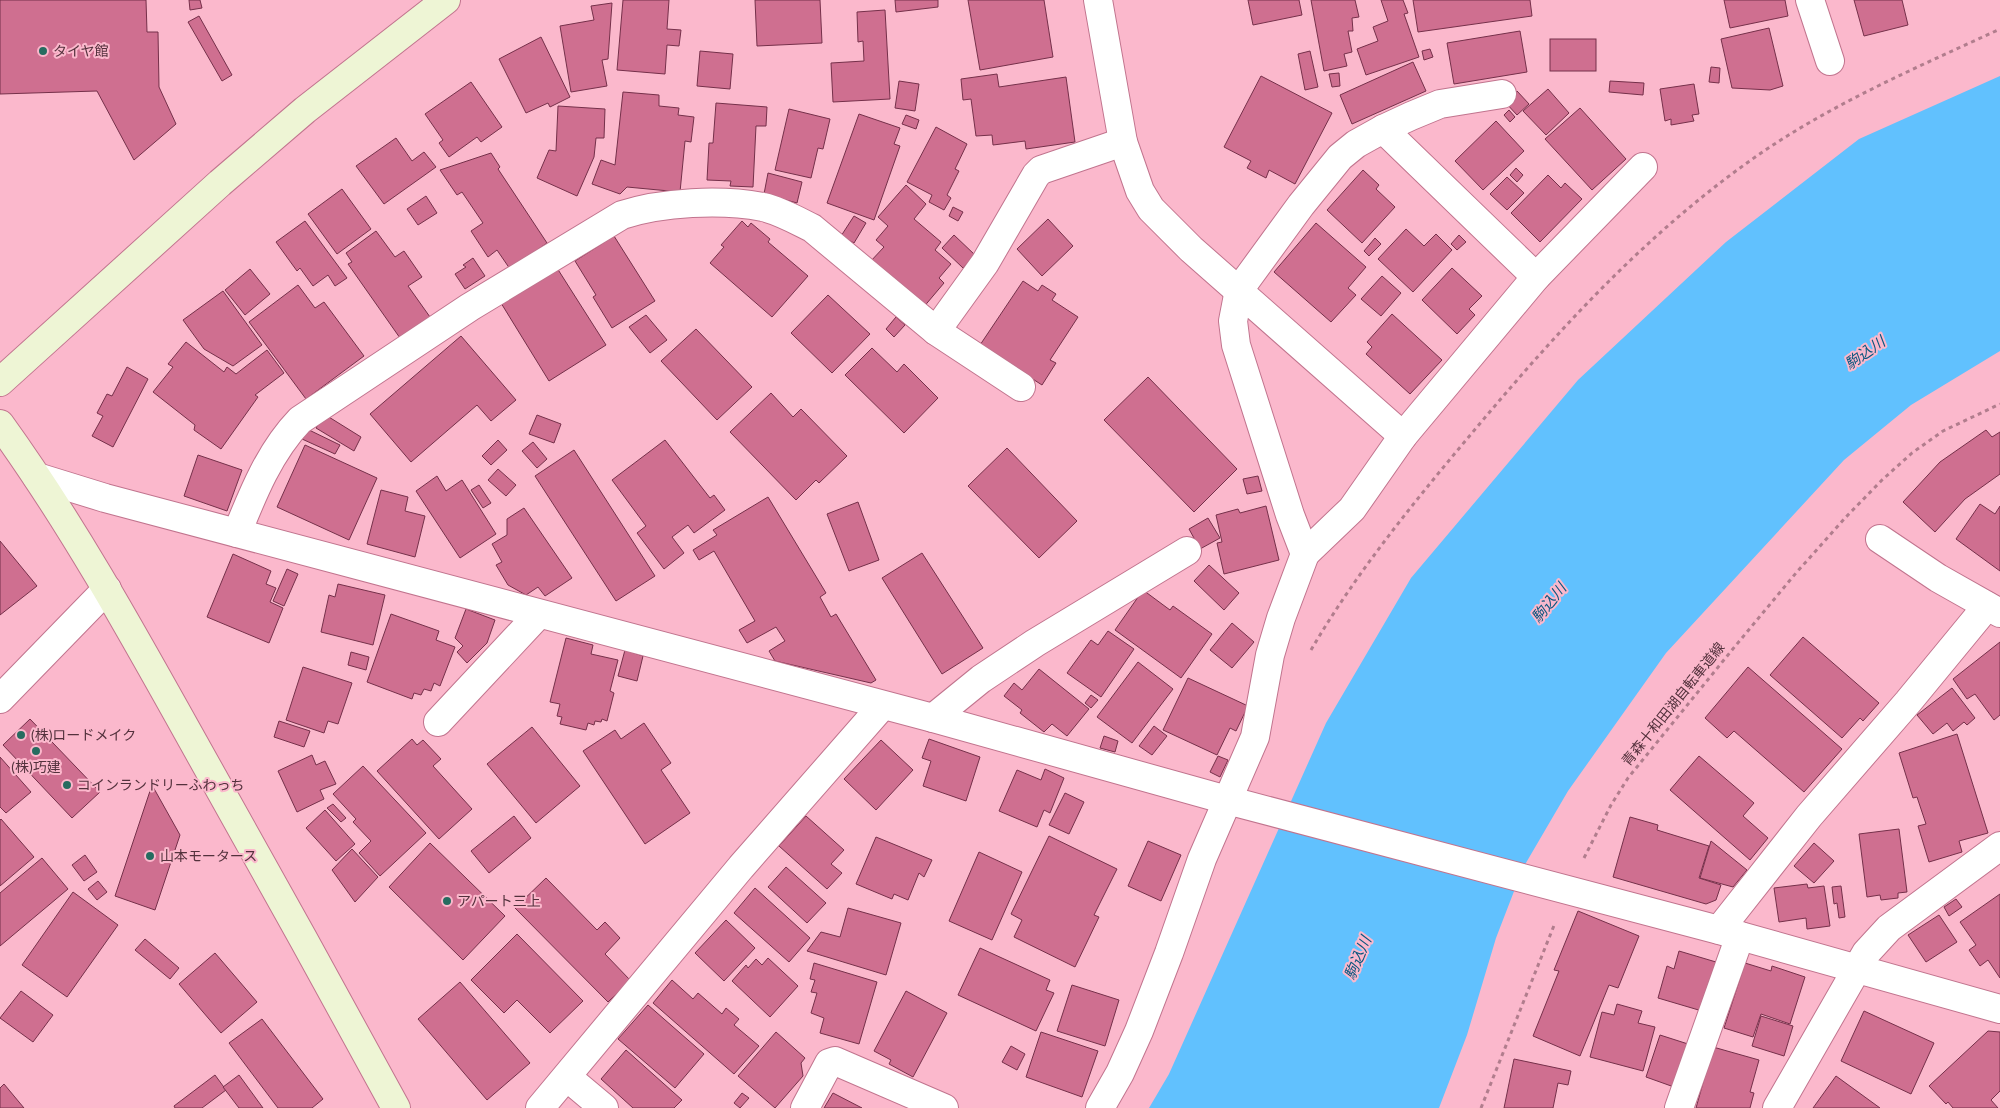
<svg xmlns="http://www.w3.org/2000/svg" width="2000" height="1108" font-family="Lato,'Noto Sans JP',sans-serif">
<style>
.water{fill:#61c1fe}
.building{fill:#cf6f90;stroke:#75304a}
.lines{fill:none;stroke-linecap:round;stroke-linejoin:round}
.street-casing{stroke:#c1748e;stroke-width:30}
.secondary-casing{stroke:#c1748e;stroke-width:30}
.path{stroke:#b17d8d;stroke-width:3;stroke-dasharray:4 4;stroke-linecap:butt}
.street{stroke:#fff;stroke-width:28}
.secondary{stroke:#eef5d5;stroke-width:28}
.poi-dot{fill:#276c60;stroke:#fbb8cc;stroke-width:2}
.labels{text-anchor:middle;stroke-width:4;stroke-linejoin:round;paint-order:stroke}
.poi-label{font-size:14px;fill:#53313c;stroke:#fbb8cc;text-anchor:start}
.street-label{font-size:14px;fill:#53313c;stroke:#fbb8cc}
.water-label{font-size:15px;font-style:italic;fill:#0a567e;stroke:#fbb8cc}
</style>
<rect width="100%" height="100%" fill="#fbb8cc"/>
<path class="water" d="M2000,76V351L1911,405L1844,460L1666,653L1568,791L1523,868L1496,938L1467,1035L1439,1108H1149L1169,1074L1326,723L1411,578L1578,380L1726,242L1859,139Z"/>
<g class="building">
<path d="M0,0H146L147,32H158L159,87L176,124L134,160L97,91L0,94Z"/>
<path d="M189,0H200L202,8L190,10Z"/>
<path d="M623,0H669L667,29L681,30L679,46L667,45L665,74L617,70Z"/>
<path d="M755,0H820L822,43L757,46Z"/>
<path d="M895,0H938V7L896,12Z"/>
<path d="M968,0H1044L1053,57L980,70Z"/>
<path d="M1248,0H1299L1302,15L1253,25Z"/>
<path d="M1311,0H1355L1359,17L1352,18L1353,31H1348L1352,52L1344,54L1347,66L1324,71Z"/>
<path d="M1381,0H1403L1408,13L1404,14L1419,57L1366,75L1357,49L1378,41L1373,27L1388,21Z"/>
<path d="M1413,0H1530L1532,16L1418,32Z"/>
<path d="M1724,0H1785L1788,16L1730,28Z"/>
<path d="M1854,0H1902L1908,25L1864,36Z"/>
<path d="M612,3L608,59L602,60L607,86L571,92L560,26L594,20L591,6Z"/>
<path d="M885,10L890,99L833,102L831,63L864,61L863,41L858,42L857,12Z"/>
<path d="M199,16L232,75L222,81L188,22Z"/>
<path d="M1769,28L1783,86L1770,90L1732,88L1721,39Z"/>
<path d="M1520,31L1527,72L1454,84L1447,43Z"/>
<path d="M541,37L570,97L550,107L548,103L526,113L499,59Z"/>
<rect x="1550" y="39" width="46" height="32"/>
<path d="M1430,49L1433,57L1424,60L1422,51Z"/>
<path d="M700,51L733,54L730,89L697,86Z"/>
<path d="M1310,51L1318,87L1305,90L1298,54Z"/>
<path d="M1413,62L1426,91L1352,124L1340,95Z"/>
<path d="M1711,67L1720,68L1719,83L1709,82Z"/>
<path d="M1339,73L1340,86L1332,87L1329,74Z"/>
<path d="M997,74L999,87L1066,77L1075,142L1026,149L1025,141L993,145L992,135L976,136L971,99L963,100L961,79Z"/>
<path d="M1261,76L1332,113L1295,184L1269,170L1266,178L1247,168L1251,161L1224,147Z"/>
<path d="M899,81L919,84L915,111L895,108Z"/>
<path d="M1610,81L1644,83L1643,95L1609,92Z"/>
<path d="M471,82L502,127L481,142L477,137L449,157L439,143L443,140L425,114Z"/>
<path d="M1694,84L1699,114L1692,115L1694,121L1671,125V119L1665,121L1660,89Z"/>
<path d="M1548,89L1569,113L1546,135L1523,111Z"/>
<path d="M1517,91L1529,104L1517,115L1505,102Z"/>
<path d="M623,92L659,95V106L679,108L678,115L694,117L691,142L685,141L680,192L627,187L620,194L592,184L601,160L615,165Z"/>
<path d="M716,103L767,107L766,126H756L753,187L730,186L731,181L707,180L709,143H713Z"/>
<path d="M558,106L605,109L604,138H596L594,157L577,196L537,178L549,150L556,151Z"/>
<path d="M1580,108L1626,159L1592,190L1545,139Z"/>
<path d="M789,109L830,119L823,149L818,148L811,178L775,170Z"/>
<path d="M1509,110L1515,117L1510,122L1504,115Z"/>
<path d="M859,114L900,128L894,144L900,146L874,220L827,203Z"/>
<path d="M906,115L919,120L916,129L902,124Z"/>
<path d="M1496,121L1524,151L1483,190L1455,161Z"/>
<path d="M936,127L967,144L955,169L959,171L947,195L951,198L944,210L929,202L932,195L907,182Z"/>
<path d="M396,138L412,161L424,152L436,167L384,204L356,166Z"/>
<path d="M491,153L500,167L498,169L547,243L510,269L497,250L488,257L471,231L483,223L462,192L457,195L440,170Z"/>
<path d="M1516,168L1523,175L1517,182L1510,175Z"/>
<path d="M1363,170L1379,185L1376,189L1395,207L1362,243L1327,210Z"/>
<path d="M768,173L802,182L797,203L764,194Z"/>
<path d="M1548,175L1561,188L1565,183L1582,199L1540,242L1511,213Z"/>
<path d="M1507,177L1524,193L1507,210L1490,194Z"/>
<path d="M906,185L926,204L914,219L941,242L935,250L951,264L939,278L944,283L922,309L869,263L884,247L876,240L888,226L878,217Z"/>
<path d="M342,189L371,229L337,254L308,214Z"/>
<path d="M426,196L437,213L418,225L407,209Z"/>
<path d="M953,207L963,212L958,221L949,216Z"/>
<path d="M854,216L866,223L854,243L841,236Z"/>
<path d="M1048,219L1073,246L1042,276L1017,249Z"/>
<path d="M305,221L347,278L335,286L328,275L313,286L300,268L297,271L276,242Z"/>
<path d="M742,221L748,227L751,223L770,239L768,242L808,276L772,317L710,263L724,247L721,245Z"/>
<path d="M1316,223L1366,267L1348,288L1356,295L1331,322L1274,272Z"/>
<path d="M1406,229L1424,246L1436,234L1452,250L1413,292L1378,259Z"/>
<path d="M376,231L395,257L404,251L422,277L408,286L430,317L400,338L348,264L352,262L346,253Z"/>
<path d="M954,235L975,255L963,268L942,248Z"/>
<path d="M1459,235L1466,242L1457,250L1451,244Z"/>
<path d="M614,236L655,301L612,328L593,297L596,295L575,261Z"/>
<path d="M1375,238L1381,244L1369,256L1364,251Z"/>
<path d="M473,258L485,276L465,289L455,274L466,267L463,265Z"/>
<path d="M557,268L606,345L549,381L501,303Z"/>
<path d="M1452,268L1482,296L1469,309L1475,315L1457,334L1422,300Z"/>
<path d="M250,269L270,294L245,315L225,290Z"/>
<path d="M1382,276L1401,293L1381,316L1361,299Z"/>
<path d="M1023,281L1038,291L1042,285L1056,294L1052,300L1078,317L1050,360L1056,363L1042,385L980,345Z"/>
<path d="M298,285L315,308L324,302L364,356L306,399L249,322Z"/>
<path d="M223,291L262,345L233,366L204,349L183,320Z"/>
<path d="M828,295L870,334L832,373L791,333Z"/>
<path d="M1392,314L1442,360L1410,394L1366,354L1372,347L1367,342Z"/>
<path d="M646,315L667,340L650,353L629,327Z"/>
<path d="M896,317L905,325L894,337L886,329Z"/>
<path d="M696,329L752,387L717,420L661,361Z"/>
<path d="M461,336L516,400L491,421L477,405L411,462L370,414Z"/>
<path d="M186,342L224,372L227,367L236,374L267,350L284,373L255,395L258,397L221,449L194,430L195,425L153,392L173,367L168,364Z"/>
<path d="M872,348L897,372L904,364L938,398L904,433L845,375Z"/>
<path d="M127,367L148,379L113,447L92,436L103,416L97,413L107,394L112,396Z"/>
<path d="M1148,377L1237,469L1194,512L1104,420Z"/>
<path d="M771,393L793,417L801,409L847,456L819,483L816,480L796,500L730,432Z"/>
<path d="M324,414L361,437L354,451L316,428Z"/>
<path d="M537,415L561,424L554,443L529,434Z"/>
<path d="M307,429L340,445L335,454L302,439Z"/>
<path d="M1986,430L1992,437L2000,432V474L1965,499L1935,532L1903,502L1940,462Z"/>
<path d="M498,440L507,450L491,465L482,456Z"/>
<path d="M665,440L710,498L714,495L725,510L694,533L688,525L672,537L684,553L664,569L637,533L646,526L612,480Z"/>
<path d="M533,442L547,459L537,468L522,451Z"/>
<path d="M305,445L377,478L349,540L277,507Z"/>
<path d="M1007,448L1077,521L1039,558L968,486Z"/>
<path d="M574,450L655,576L616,601L535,476Z"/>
<path d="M198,455L242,470L227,511L184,496Z"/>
<path d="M498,469L516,485L506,496L488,480Z"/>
<path d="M437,476L446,491L462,480L496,534L460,558L416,491Z"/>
<path d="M1258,476L1262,491L1247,494L1243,479Z"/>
<path d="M479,485L491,503L483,508L471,490Z"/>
<path d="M381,490L408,497L405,511L425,516L415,557L367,544Z"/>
<path d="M768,497L826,593L820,597L831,617L836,614L876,680L871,683L775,661L769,651L785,641L776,627L747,643L739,630L755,621L714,551L699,560L693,550L717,535L713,530Z"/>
<path d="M858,502L879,560L849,571L827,514Z"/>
<path d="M1980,504L1995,514L2000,506V571L1956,539Z"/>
<path d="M1266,506L1279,560L1224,574L1217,543L1222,542L1216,515L1238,509L1240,513Z"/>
<path d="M524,508L572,578L545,596L538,587L526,595L508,585L496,565L502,562L492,544L507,535V519Z"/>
<path d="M1208,518L1220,538L1200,549L1189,529Z"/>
<path d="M0,541L37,586L0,615Z"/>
<path d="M922,553L983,648L942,674L882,578Z"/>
<path d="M233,554L271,571L266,584L276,588L270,602L283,608L269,643L207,617Z"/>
<path d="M1209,565L1239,593L1224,610L1194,581Z"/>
<path d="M287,569L298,574L284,606L273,601Z"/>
<path d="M338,584L385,595L373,645L321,632L329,595L335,597Z"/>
<path d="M1143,590L1170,610L1173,606L1212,634L1181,678L1115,630Z"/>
<path d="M466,609L495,620L487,643L467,663L457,652L463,646L455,638Z"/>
<path d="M391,614L439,631L436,640L455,647L440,686L434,683L431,691L424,689L421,695L414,693L412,699L367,682Z"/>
<path d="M1232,623L1254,642L1232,668L1210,650Z"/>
<path d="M1108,631L1134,649L1101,697L1067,673L1091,640L1098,645Z"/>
<path d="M1803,637L1879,703L1863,721L1860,718L1842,738L1770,675Z"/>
<path d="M566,638L593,645L591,654L618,660L610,691L614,693L607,721L602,719L601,722L595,721L594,725L588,723L586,730L560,724L562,717L557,716L560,704L550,702Z"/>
<path d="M2000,642V715L1994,720L1975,694L1967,699L1953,679Z"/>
<path d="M625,650L643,656L637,681L618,676Z"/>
<path d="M351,652L369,657L366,670L348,665Z"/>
<path d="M1138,662L1173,689L1132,743L1097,717Z"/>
<path d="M303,667L352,683L338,724L328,721L324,733L286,720Z"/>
<path d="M1748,667L1842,749L1804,792L1734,731L1727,738L1705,718Z"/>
<path d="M1039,669L1089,709L1067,736L1052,724L1044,732L1020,713L1022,710L1004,696L1014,683L1022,690Z"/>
<path d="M1188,678L1248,706L1236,731L1230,728L1217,755L1163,730Z"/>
<path d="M1952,688L1975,718L1967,725L1964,722L1953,731L1947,723L1933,734L1917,715Z"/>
<path d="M1091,695L1098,700L1091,708L1085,703Z"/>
<path d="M30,719L100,792L72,818L3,745Z"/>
<path d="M279,721L310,731L304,747L274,737Z"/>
<path d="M644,723L671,763L661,770L690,813L645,844L583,751L615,730L621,739Z"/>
<path d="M1154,726L1167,736L1152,755L1139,746Z"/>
<path d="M532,727L580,786L536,823L487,764Z"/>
<path d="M1957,734L1988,833L1959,841L1962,852L1929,862L1918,826L1926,824L1917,797L1913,798L1899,753Z"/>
<path d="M1104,736L1118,741L1115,752L1100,748Z"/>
<path d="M412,739L417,745L423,740L441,759L433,766L472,809L439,839L377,771Z"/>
<path d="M929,739L980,757L966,801L923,786L931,761L922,758Z"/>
<path d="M881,740L913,770L876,810L844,779Z"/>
<path d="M312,755L316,765L325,761L336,784L320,790L324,799L297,812L278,771Z"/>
<path d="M1218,756L1228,760L1220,777L1210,772Z"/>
<path d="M1699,756L1754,803L1743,816L1768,838L1750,860L1670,790Z"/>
<path d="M0,757L31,792L6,813L0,807Z"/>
<path d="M363,766L426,833L380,876L359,853L371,841L353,822L356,819L333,794Z"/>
<path d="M1045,769L1064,778L1050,813L1044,810L1037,827L999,811L1017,770L1041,780Z"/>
<path d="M152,785L180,835L155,910L115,896Z"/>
<path d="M1065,793L1084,802L1069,834L1049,825Z"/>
<path d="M333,804L346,818L341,822L327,808Z"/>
<path d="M325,810L355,844L336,861L306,828Z"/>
<path d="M514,816L531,838L489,873L471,851Z"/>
<path d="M806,816L844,850L831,864L842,873L827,889L779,846Z"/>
<path d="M1630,817L1658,825L1657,830L1709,846L1699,878L1721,885L1716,900L1706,904L1613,877Z"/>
<path d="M1,819L34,857L0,886V820Z"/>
<path d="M1899,829L1907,892L1898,893V898L1881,900L1880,895L1867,897L1859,834Z"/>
<path d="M1049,836L1117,869L1094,915L1099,917L1075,967L1014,937L1022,920L1011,914Z"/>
<path d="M876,837L932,860L924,877L919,873L908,900L894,894L892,899L856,884Z"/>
<path d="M1148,841L1181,855L1161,901L1128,886Z"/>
<path d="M1711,841L1747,870L1733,887L1700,878Z"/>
<path d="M430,843L505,916L463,960L389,887Z"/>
<path d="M1814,843L1834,861L1814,883L1794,866Z"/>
<path d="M352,849L378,877L355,902L332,870Z"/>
<path d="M979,852L1022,872L992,940L949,921Z"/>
<path d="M85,855L97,872L84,881L72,865Z"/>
<path d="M42,858L68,889L0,946V893Z"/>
<path d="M786,867L826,903L807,923L768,887Z"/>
<path d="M546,878L597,930L605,922L620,938L605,954L630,980L608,1002L515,908Z"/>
<path d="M98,881L107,892L97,900L88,889Z"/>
<path d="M1807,884L1808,888L1824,886L1830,926L1807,929L1806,918L1779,922L1774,888Z"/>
<path d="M1841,886L1845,917L1839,918L1837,903L1834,904L1832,887Z"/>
<path d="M755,888L810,938L789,962L734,913Z"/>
<path d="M73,892L118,925L67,997L22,965Z"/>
<path d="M2000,894V978L1988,960L1980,966L1969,950L1976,945L1960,922Z"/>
<path d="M1956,899L1962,907L1949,916L1944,907Z"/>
<path d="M848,908L901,923L886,975L807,951L821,932L840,937Z"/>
<path d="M1578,911L1639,936L1618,988L1609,985L1580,1056L1533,1036L1559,971L1554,970Z"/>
<path d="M1939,915L1957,942L1926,962L1908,935Z"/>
<path d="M726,920L755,948L724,981L695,953Z"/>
<path d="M517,934L583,1001L550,1033L517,1000L504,1013L471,980Z"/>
<path d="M145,939L179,968L170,979L135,950Z"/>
<path d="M980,948L1050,980L1046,990L1054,993L1036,1031L958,995Z"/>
<path d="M1679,951L1716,962L1702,1011L1658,998L1667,966L1674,969Z"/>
<path d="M215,953L257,1002L221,1033L179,984Z"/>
<path d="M768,958L798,986L770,1017L732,981L746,965L748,968L756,959L762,965Z"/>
<path d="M814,963L877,982L859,1044L820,1033L824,1018L811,1013L817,993L811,992L815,980L810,979Z"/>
<path d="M1745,963L1771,971L1772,966L1805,977L1790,1024L1761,1014L1753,1037L1724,1028Z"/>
<path d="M672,980L693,999L698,993L722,1014L726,1008L739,1019L734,1025L759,1046L734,1074L653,1003Z"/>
<path d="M460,982L530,1063L487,1100L418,1019Z"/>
<path d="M1072,985L1119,1000L1105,1046L1057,1031Z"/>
<path d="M21,991L53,1015L33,1042L0,1018Z"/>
<path d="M906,991L947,1013L913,1077L889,1064L891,1060L874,1051Z"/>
<path d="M1617,1004L1642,1011L1638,1023L1655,1027L1643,1071L1590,1057L1602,1012L1614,1015Z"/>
<path d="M648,1005L704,1054L675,1088L618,1039Z"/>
<path d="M1864,1011L1934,1043L1911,1094L1841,1061Z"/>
<path d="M1761,1016L1793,1026L1784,1056L1752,1046Z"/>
<path d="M262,1019L323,1099L312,1108H278L229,1043Z"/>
<path d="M1988,1031L2000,1032V1091L1991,1100L1998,1108H1953L1948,1102L1946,1104L1929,1086Z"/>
<path d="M776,1032L805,1058L801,1063L803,1076L775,1108L738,1076Z"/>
<path d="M1041,1032L1098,1051L1082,1097L1026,1077Z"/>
<path d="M1660,1035L1688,1044L1674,1087L1646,1077Z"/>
<path d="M1011,1046L1025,1054L1017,1070L1002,1062Z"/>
<path d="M1713,1047L1759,1060L1750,1092L1754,1093L1750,1108H1696Z"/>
<path d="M626,1050L682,1100L674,1108H633L601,1079Z"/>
<path d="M1514,1059L1571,1071L1568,1085L1558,1083L1553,1108H1504Z"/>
<path d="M215,1075L226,1090L202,1108H175L174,1106Z"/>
<path d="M239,1075L263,1108H239L223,1087Z"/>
<path d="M1836,1076L1880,1108H1813Z"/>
<path d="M4,1084L24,1108H0V1088Z"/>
<path d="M742,1093L749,1098L740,1108L734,1103Z"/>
<path d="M833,1093L862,1108H824Z"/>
</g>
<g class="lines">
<g class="street-casing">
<g id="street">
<path d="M1098,0L1123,142L1140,191L1151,209L1191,249L1403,436"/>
<path d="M1810,0L1830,61"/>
<path d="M1383,129L1536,277"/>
<path d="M936,331L985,263L1036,175L1041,170L1123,142"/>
<path d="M37,477L105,498L933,718L1227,800L1719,930L2000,1009"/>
<path d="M237,533C253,493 270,451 300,420L470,307L622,215C662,202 721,199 763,207C780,211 796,220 812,228L936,331L1021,387"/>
<path d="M1880,539L1938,578L2000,613"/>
<path d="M1305,554L1352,509L1403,436L1536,277L1643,167"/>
<path d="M0,699L107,589"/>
<path d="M933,718L981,679L1035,643L1187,551"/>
<path d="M438,722L539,614"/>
<path d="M1719,930L1809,816L1908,702L1987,606"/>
<path d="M567,1077L604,1108"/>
<path d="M540,1108L741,867L882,706"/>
<path d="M805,1108L829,1063L835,1061L944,1108"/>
<path d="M1100,1108L1120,1073L1139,1031L1169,953L1202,859L1255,737L1270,655L1281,618L1305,554L1290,515L1236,345L1233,321L1239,290L1301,205L1340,157L1356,144L1383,129L1411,116L1440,104L1502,94"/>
<path d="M1679,1108L1740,936"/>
<path d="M1777,1108L1866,953L1889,928L2000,846"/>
</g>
</g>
<g class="secondary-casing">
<g id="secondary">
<path d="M0,382L220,183L305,110L446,0"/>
<path d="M0,424C70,521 128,625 186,729C257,855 327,981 396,1108"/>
</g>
</g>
<g class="path">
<path d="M1311,650C1356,573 1414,502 1472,433C1559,329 1651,228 1764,151C1838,101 1920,66 2000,29"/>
<path d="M1584,858L1611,805L1628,778L1732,650L1796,573L1846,517L1882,480L1912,453L1943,431L2000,404"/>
<path d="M1481,1108L1555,923"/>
</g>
<use href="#street" class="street"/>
<use href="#secondary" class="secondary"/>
</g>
<g class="poi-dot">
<circle cx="43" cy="51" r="5"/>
<circle cx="21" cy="735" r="5"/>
<circle cx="36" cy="751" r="5"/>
<circle cx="67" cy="785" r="5"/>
<circle cx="150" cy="856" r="5"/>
<circle cx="447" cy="901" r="5"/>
</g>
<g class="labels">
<g class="poi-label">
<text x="53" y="56">タイヤ館</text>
<text x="31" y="740">(株)ロードメイク</text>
<text x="36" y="772" text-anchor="middle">(株)巧建</text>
<text x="77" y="790">コインランドリーふわっち</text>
<text x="160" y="861">山本モータース</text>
<text x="457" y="906">アパート三上</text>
</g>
<g class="street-label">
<text transform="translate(1673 704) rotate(-51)" y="5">青森十和田湖自転車道線</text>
</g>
<g class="water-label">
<text transform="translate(1865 353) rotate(-35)" y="5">駒込川</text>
<text transform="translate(1549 603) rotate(-51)" y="5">駒込川</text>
<text transform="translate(1358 958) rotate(-67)" y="5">駒込川</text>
</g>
</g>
</svg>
